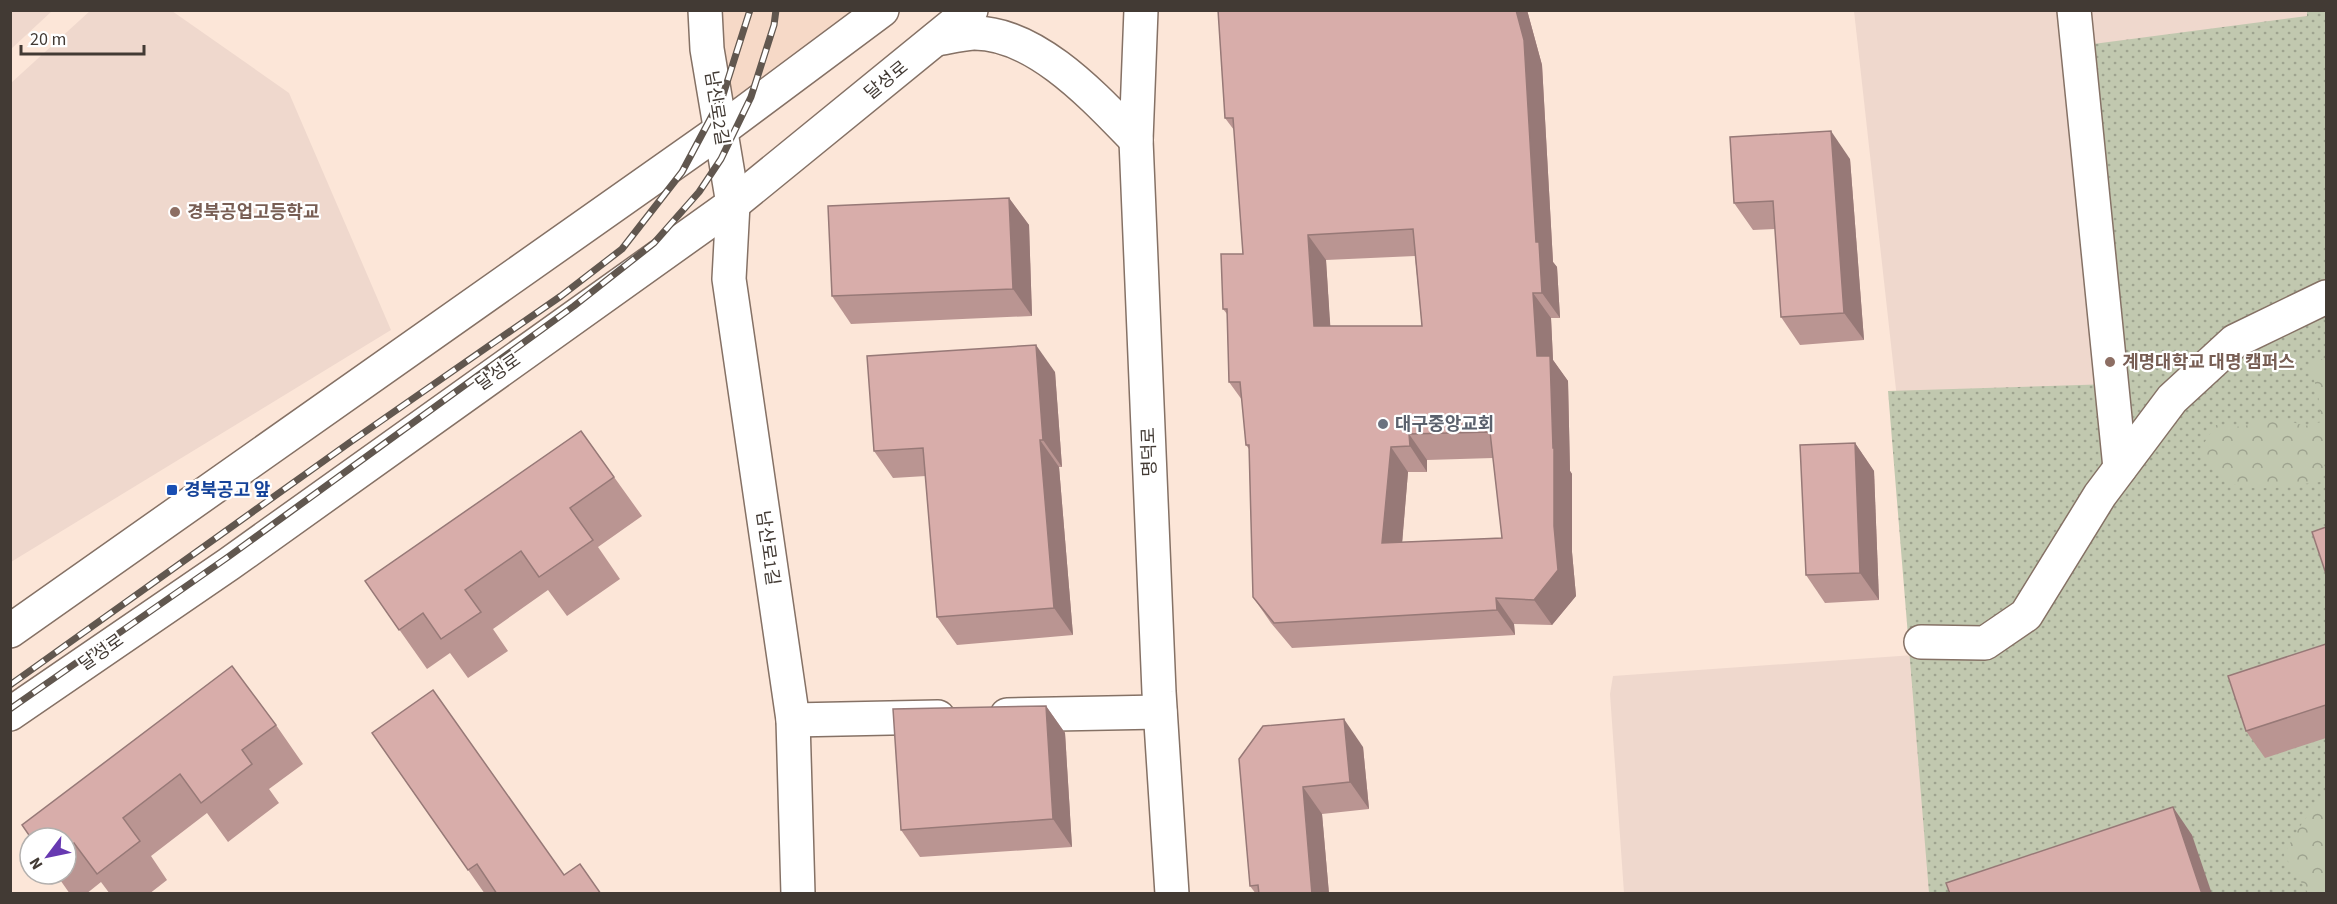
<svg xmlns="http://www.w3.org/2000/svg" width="2337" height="904" font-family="'Source Sans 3','Noto Sans KR',sans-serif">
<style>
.built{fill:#f6d9c7}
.education{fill:#efd8cd}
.green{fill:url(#green-dots)}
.forest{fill:url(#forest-crowns)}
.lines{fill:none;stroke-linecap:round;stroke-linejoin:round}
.street-casing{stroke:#857165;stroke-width:36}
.secondary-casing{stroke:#857165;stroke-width:36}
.street{stroke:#fff;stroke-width:33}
.secondary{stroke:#fff;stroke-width:33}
.rail-casing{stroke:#61574f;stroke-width:7}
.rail{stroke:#fff;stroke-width:4.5;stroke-dasharray:14;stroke-linecap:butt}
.wall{fill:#ba9592;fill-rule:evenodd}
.shaded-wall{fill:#977977}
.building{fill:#d8adaa;stroke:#977977;stroke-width:1.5;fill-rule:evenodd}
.education-dot{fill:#8d6e63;stroke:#fff;stroke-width:2}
.worship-dot{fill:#6b7280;stroke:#fff;stroke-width:2}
.transit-dot{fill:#1a4fb4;stroke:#fff;stroke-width:2}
.labels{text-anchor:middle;stroke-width:4.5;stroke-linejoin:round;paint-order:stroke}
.street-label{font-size:18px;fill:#423a34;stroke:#fff}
.education-label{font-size:18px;font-weight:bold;fill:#785e54;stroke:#fff;text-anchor:start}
.worship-label{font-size:18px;font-weight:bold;fill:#5b616d;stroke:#fff;text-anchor:start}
.transit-label{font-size:18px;font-weight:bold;fill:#164399;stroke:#fff;text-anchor:start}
</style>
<defs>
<pattern id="green-dots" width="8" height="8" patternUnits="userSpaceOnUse" patternTransform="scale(1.5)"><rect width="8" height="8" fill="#c1c8af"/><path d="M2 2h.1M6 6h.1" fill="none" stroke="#9ea38f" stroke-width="1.8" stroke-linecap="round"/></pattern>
<pattern id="forest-crowns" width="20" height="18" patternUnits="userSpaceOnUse" patternTransform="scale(1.5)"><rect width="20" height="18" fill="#c1c8af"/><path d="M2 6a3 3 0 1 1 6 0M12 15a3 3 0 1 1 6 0" fill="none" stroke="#9ea38f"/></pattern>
</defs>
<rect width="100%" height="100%" fill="#fce6d8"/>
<path class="built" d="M708,10L888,11L720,145Z"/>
<g class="education">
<path d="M11,10H52V11L11,49Z"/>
<path d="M91,10L172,11L289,93L391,330L11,562V83Z"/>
<path d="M1854,11H2326V893H1624L1610,694L1613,676L1914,655L1924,642Z"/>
</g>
<path class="green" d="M2307,11H2326V893H1929L1888,391L2112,384L2078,46L2307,16Z"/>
<g class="forest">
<path d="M2317,358L2326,361V460L2320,482C2289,485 2245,497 2219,476C2211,470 2206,457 2200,449L2216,425L2243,427L2262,419L2286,420L2305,426L2321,422L2318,393L2309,364Z"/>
<path d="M2326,798V893H2308L2284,855C2295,833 2306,813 2326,798Z"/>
</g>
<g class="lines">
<g class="street-casing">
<g id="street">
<path d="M705,10L707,49L733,204L729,279L793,720L798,894"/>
<path d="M2074,10L2120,468"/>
<path d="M1921,642L1985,643L2026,615L2100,495L2172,399L2235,341L2326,297"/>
<path d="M1007,715L1160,712"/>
<path d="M793,720L938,717"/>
</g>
</g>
<g class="secondary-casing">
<g id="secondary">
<path d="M1141,10L1136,140L1159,692L1172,894"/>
<path d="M936,39C948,37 961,34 973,33C1036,32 1096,99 1136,140"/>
<path d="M10,631L721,130L882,10"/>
<path d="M10,714L229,564L733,204L971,10"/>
</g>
</g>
<use href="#street" class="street"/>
<use href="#secondary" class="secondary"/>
<g class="rail-casing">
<g id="rail">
<path d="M10,685L349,443L561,296L622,249L682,172L723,95L750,10"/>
<path d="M10,709L228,557L574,306L654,243L699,192L721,159L751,97L774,25L776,10"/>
</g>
</g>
<use href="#rail" class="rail"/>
</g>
<g class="wall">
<path d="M1218,10H1527L1542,65L1553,262L1557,267L1560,318H1551L1553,360L1568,381L1570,471L1572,474V552L1576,596L1552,625L1514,624L1515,635L1292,648L1271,623L1253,597L1249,449L1246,445L1242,400L1229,382L1227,314L1223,309L1243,254L1234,130L1225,118ZM1415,256L1422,326H1330L1326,260ZM1493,458L1502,538L1402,542L1408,472H1427V460Z"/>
<path d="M1850,159L1864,340L1800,345L1781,317L1775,229L1753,230L1734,203Z"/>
<path d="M1009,198L1029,225L1032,316L851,324L832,296Z"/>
<path d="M1055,372L1062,467H1059L1073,635L957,645L937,617L926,476L893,478L874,451Z"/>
<path d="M581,431L642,516L598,547L620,579L567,616L548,590L493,629L508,651L468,678L450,653L427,669L365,581Z"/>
<path d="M1855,443L1874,471L1879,600L1825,603L1806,575Z"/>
<path d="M2326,644V738L2265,758L2246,731Z"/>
<path d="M1046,706L1065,733L1072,847L920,857L901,830Z"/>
<path d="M276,725L303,764L269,789L279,803L228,842L207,813L151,856L167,880L149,894H110L101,882L86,894H70L56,874H66V838H31Z"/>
<path d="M372,733L564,875L601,894H485Z"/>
<path d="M1363,747L1369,809L1322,814L1329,894H1256L1250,886L1239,759Z"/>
</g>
<g class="shaded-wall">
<path d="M1516,10H1527L1542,65L1553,262L1557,267L1560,318L1542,293L1536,242Z"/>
<path d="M1831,131L1850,159L1864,340L1844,313Z"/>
<path d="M1009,198L1029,225L1032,316L1013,289Z"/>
<path d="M1308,235L1326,260L1332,352L1314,326Z"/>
<path d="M1533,293L1551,318L1553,360L1568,381L1570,471L1572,474V552L1576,596L1552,625L1534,600L1553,448L1537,356Z"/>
<path d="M1036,345L1055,372L1062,467L1043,440Z"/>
<path d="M1409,434L1427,460V472L1410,446Z"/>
<path d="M1040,440L1059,467L1073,635L1054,608Z"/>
<path d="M1855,443L1874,471L1879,600L1860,573Z"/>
<path d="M1391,447L1408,472L1400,569L1382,543Z"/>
<path d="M1496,598L1514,624L1515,635L1497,610Z"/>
<path d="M1046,706L1065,733L1072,847L1053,819Z"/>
<path d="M1344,719L1363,747L1369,809L1350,782Z"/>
<path d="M1303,787L1322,814L1329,894H1312Z"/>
<path d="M2173,807L2192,835L2212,894H2202Z"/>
</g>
<g class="building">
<path d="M1218,10H1516L1524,40L1536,242H1539L1542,293H1533L1537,356H1550L1553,448H1554V526L1558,570L1534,600L1496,598L1497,610L1274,623L1253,597L1249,445H1246L1240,382H1229L1227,309H1223L1221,254H1243L1233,118H1225ZM1413,229L1422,326H1314L1308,235ZM1490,432L1502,538L1382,543L1391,447L1410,446L1409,434Z"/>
<path d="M1831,131L1844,313L1781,317L1773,201L1734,203L1730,137Z"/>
<path d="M1009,198L1013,289L832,296L828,206Z"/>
<path d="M1036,345L1043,440H1040L1054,608L937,617L923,448L874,451L867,356Z"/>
<path d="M581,431L614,477L570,508L593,540L539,577L521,551L465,590L481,612L441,639L423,613L399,630L365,581Z"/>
<path d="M1855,443L1860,573L1806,575L1800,445Z"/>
<path d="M2326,527V574L2312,532Z"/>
<path d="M2326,644V705L2246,731L2228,676Z"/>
<path d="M232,666L276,725L242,750L252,764L201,803L180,774L123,818L140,841L97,874L74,843L66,849V838H31L22,825Z"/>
<path d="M433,690L564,875L580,864L601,894H497L477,864L468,870L372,733Z"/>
<path d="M1046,706L1053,819L901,830L893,709Z"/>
<path d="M1344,719L1350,782L1303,787L1312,894H1259L1258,885L1250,886L1239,759L1263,726Z"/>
<path d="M2173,807L2202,894H1950L1946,883Z"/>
</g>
<g class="education-dot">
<circle cx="175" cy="212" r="6"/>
<circle cx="2110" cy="362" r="6"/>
</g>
<circle class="worship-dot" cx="1383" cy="424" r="6"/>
<rect class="transit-dot" x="166" y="484" width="12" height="12" rx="3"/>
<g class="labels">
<g class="street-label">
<text transform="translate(886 80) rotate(-39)" y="6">달성로</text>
<text transform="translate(717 108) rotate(81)" y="6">남산로2길</text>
<text transform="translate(498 372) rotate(-35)" y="6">달성로</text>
<text transform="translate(1149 452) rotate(-92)" y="6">명덕로</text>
<text transform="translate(768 548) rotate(82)" y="6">남산로1길</text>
<text transform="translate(101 652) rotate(-35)" y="6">달성로</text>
</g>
<g class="education-label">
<text x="187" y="218">경북공업고등학교</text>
<text x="2122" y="368">계명대학교 대명 캠퍼스</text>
</g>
<g class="worship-label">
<text x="1395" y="430">대구중앙교회</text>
</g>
<g class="transit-label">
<text x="184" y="496">경북공고 앞</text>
</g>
</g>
<rect width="2337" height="904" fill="none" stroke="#423a34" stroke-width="24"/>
<g transform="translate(48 856) rotate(238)"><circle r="28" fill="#ffffff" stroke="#b3b0ae" stroke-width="1.5"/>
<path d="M0-4.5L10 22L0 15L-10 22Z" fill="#6739b1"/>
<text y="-9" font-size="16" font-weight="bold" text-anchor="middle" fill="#423a34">N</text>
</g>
<path d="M21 45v9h123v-9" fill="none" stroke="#423a34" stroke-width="3"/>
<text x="30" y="45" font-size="18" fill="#423a34" stroke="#ffffff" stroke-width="4.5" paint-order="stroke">20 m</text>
</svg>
